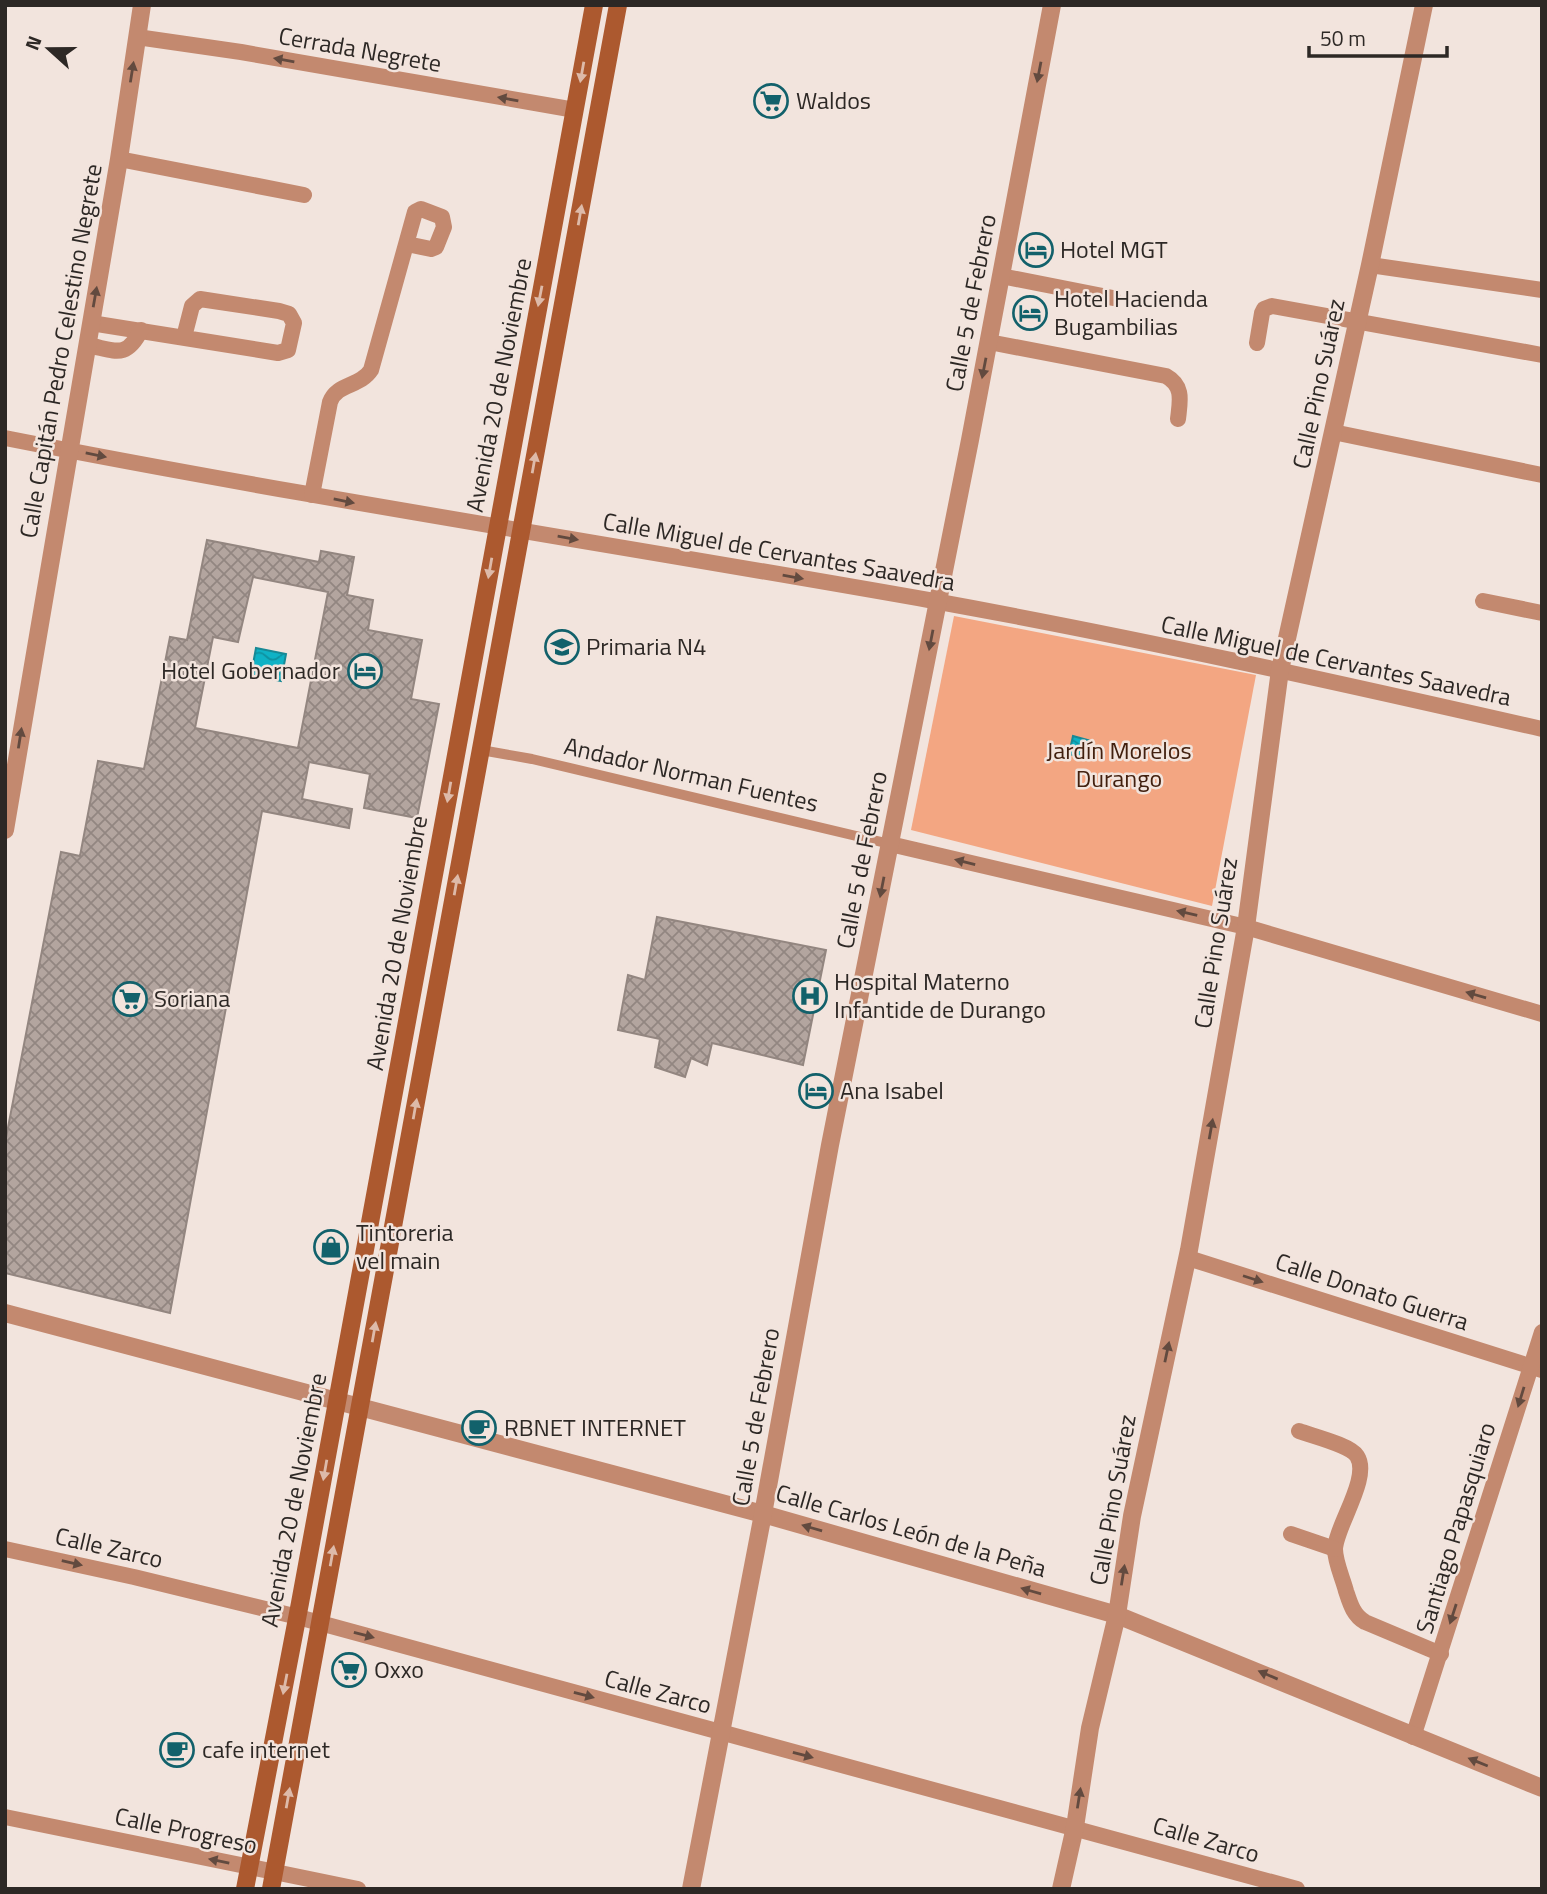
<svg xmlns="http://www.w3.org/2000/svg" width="1547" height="1894" font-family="'Titillium Web',sans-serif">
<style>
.park{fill:#f3a682}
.water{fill:url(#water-waves);stroke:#188995;stroke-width:2}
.building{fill:url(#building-cross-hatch);stroke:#938680;stroke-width:2;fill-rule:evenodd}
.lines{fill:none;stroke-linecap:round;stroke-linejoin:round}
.pedestrian{stroke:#c3896f;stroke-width:10}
.minor{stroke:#c3896f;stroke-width:16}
.tertiary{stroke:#c3896f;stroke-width:18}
.secondary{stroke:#ac592f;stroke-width:18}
.oneway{fill:#624a3f}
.oneway2{fill:#ddbaa9}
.labels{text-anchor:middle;stroke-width:5;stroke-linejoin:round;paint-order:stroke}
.street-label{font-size:24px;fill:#2d2825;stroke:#f2e4dd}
.poi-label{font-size:24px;fill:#2d2825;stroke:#f2e4dd;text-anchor:start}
.park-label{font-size:24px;fill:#42200f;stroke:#f2e4dd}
</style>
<defs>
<pattern id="water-waves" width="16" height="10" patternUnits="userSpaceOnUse" patternTransform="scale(1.75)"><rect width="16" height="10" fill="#0fb2c5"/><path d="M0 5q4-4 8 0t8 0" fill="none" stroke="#0f91a0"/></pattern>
<pattern id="building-cross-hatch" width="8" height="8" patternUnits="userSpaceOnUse" patternTransform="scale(1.75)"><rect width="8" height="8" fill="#b3a59f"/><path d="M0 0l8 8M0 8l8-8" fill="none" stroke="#928681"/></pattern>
</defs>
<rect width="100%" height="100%" fill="#f2e4dd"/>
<path class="park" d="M954,616L1256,675L1212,906L911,830Z"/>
<g class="water">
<path d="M256,648L286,654L281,681L251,675Z"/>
<path d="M1073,736L1091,741L1087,759L1069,754Z"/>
</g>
<g class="building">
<path d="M207,540L319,562L321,551L354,557L347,595L373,600L368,630L422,640L411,699L439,704L417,818L364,808L370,774L309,762L302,799L352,809L349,828L262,811L170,1313L5,1273V1143L61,852L80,856L98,761L144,769L170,637L187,640ZM253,577L328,592L298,748L195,728L213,637L238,642Z"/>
<path d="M657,917L826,950L803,1065L712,1043L707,1065L691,1058L685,1077L655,1067L660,1039L618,1030L628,975L645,980Z"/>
</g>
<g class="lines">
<path class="pedestrian" d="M481,750L532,759L890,844"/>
<g class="minor">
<path d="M137,37L241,52L575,110"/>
<path d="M119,159L304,195"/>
<path d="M1370,265L1542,290"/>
<path d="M1001,276L1113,298"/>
<path d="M91,323L278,353L288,350L294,323L289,314L279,311L200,299L192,306L184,337"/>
<path d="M989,342L1166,376C1184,386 1180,401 1178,419"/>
<path d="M1257,343L1262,313L1264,309L1272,306L1542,355"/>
<path d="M87,345C115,350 126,360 141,330"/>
<path d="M1333,432L1542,475"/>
<path d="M5,438C314,499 624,546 934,601C1138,638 1340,683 1542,729"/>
<path d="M312,495L330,402C337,383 360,387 371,370L415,212L421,209L442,217L444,227L436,247L431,249L407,244"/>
<path d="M1483,601L1542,613"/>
<path d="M890,844L1246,927L1542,1014"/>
<path d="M1188,1258L1542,1370"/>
<path d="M1299,1431C1312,1436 1350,1445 1357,1456C1371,1477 1336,1526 1335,1549C1335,1562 1343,1579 1346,1591C1350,1603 1353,1615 1365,1622L1441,1654"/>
<path d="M1291,1534L1335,1549"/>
<path d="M5,1549L134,1577L298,1617L1297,1889"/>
<path d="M1413,1737L1542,1332"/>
<path d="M5,1817L358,1889"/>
</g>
<g class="tertiary">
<path d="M5,830L119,159L142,5"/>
<path d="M5,1313L763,1514L1117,1615L1542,1788"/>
<path d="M691,1889L763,1514L830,1145L970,440L1052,5"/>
<path d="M1061,1889L1075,1827L1090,1728L1117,1615L1132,1516L1189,1250L1246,927L1280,670L1370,265L1424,5"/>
</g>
<g class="secondary">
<path d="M245,1889L300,1603L594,5"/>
<path d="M271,1889L618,5"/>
</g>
</g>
<defs><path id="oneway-solid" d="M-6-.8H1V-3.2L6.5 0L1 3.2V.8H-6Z" transform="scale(1.75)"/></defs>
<g class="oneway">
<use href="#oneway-solid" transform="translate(284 60) rotate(-170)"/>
<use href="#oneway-solid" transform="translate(132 72) rotate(-81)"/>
<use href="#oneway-solid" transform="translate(1039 72) rotate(101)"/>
<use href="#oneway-solid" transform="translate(508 99) rotate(-170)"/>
<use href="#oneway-solid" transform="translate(95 297) rotate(-80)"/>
<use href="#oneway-solid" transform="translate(984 368) rotate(101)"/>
<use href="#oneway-solid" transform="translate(96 455) rotate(11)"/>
<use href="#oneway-solid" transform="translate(344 501) rotate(11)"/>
<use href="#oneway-solid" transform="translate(568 538) rotate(10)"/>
<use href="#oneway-solid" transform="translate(793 577) rotate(10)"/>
<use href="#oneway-solid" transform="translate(931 640) rotate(101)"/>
<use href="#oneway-solid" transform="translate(20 738) rotate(-81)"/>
<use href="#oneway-solid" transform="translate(965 862) rotate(-166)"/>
<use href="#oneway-solid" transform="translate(882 887) rotate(101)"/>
<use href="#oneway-solid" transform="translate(1187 913) rotate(-167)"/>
<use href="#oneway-solid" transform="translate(1476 995) rotate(-164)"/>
<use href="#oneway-solid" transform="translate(1211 1129) rotate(-80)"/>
<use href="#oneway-solid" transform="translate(1253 1279) rotate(18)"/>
<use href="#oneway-solid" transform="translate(1167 1352) rotate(-78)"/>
<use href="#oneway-solid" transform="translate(1521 1397) rotate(107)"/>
<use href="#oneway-solid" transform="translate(812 1528) rotate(-164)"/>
<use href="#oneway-solid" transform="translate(72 1563) rotate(13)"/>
<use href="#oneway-solid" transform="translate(1123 1575) rotate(-81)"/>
<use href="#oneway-solid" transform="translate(1031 1591) rotate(-164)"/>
<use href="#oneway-solid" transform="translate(1453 1614) rotate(108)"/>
<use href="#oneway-solid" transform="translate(364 1635) rotate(15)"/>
<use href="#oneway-solid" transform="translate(1268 1675) rotate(-157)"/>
<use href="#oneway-solid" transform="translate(584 1695) rotate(15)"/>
<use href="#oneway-solid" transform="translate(803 1755) rotate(15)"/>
<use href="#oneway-solid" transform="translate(1478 1762) rotate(-158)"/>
<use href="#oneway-solid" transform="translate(1079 1798) rotate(-81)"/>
<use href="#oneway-solid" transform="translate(219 1861) rotate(-168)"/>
</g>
<g class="oneway2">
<use href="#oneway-solid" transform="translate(582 72) rotate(100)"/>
<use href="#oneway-solid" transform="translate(580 215) rotate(-80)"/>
<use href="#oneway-solid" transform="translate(540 296) rotate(101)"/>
<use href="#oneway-solid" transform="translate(534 463) rotate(-80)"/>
<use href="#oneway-solid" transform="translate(490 568) rotate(100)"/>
<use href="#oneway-solid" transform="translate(449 792) rotate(100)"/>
<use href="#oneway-solid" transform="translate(456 885) rotate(-80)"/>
<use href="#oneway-solid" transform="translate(415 1109) rotate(-80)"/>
<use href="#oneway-solid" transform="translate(374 1332) rotate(-80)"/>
<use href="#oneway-solid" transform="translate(325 1470) rotate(100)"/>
<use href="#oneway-solid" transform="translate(332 1556) rotate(-80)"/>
<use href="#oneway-solid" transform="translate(285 1684) rotate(101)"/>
<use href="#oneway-solid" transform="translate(288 1798) rotate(-80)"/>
</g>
<defs>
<g id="supermarket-ring" transform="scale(1.75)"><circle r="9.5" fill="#f2e4dd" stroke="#12616b" stroke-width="1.5"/><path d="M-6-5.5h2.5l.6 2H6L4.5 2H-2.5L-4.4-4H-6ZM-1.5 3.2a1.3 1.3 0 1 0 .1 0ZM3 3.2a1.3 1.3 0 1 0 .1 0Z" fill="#12616b"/></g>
<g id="hotel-ring" transform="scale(1.75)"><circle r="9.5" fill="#f2e4dd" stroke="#12616b" stroke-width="1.5"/><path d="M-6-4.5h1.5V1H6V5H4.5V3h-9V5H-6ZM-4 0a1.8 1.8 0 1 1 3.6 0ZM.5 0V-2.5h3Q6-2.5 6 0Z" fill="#12616b"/></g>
<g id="school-ring" transform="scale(1.75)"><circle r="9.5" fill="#f2e4dd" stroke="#12616b" stroke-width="1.5"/><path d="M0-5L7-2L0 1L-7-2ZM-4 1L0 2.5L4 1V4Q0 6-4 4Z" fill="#12616b"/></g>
<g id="hospital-ring" transform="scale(1.75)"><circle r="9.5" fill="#f2e4dd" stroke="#12616b" stroke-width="1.5"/><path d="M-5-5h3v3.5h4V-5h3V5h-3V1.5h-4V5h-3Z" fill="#12616b"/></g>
<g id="shop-ring" transform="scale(1.75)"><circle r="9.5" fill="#f2e4dd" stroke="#12616b" stroke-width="1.5"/><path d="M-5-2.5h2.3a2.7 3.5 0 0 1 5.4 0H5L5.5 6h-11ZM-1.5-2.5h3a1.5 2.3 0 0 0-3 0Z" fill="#12616b"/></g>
<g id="cafe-ring" transform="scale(1.75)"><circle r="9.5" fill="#f2e4dd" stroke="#12616b" stroke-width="1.5"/><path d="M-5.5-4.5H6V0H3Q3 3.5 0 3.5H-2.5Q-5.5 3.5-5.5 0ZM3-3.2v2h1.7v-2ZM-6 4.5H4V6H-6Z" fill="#12616b"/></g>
</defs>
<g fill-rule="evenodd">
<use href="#supermarket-ring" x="771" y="101"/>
<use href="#hotel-ring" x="1036" y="250"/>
<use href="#hotel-ring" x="1030" y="313"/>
<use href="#school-ring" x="562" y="647"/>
<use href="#hotel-ring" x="365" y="671"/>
<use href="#hospital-ring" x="810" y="996"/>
<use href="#supermarket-ring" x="130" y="999"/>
<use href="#hotel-ring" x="816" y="1091"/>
<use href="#shop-ring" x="331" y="1247"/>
<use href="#cafe-ring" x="479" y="1428"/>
<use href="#supermarket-ring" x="349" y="1670"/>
<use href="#cafe-ring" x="177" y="1750"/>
</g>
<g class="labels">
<g class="street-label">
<text transform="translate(360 50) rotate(10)" y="8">Cerrada Negrete</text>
<text transform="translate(971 303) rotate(-79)" y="8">Calle 5 de Febrero</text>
<text transform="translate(61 351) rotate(-80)" y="8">Calle Capitán Pedro Celestino Negrete</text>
<text transform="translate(1319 384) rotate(-78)" y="8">Calle Pino Suárez</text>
<text transform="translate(499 385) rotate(-79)" y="8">Avenida 20 de Noviembre</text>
<text transform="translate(779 552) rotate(10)" y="8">Calle Miguel de Cervantes Saavedra</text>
<text transform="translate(1336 661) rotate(12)" y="8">Calle Miguel de Cervantes Saavedra</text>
<text transform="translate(691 775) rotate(13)" y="8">Andador Norman Fuentes</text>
<text transform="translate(862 860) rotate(-79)" y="8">Calle 5 de Febrero</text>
<text transform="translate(397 943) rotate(-80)" y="8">Avenida 20 de Noviembre</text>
<text transform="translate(1216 943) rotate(-81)" y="8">Calle Pino Suárez</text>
<text transform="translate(1372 1292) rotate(18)" y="8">Calle Donato Guerra</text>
<text transform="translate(756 1417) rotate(-80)" y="8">Calle 5 de Febrero</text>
<text transform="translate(294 1500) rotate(-79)" y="8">Avenida 20 de Noviembre</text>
<text transform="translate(1113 1500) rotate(-80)" y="8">Calle Pino Suárez</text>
<text transform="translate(1456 1528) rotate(-73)" y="8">Santiago Papasquiaro</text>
<text transform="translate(911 1531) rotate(16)" y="8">Calle Carlos León de la Peña</text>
<text transform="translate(109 1548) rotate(13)" y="8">Calle Zarco</text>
<text transform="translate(658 1692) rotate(15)" y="8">Calle Zarco</text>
<text transform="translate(186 1831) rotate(12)" y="8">Calle Progreso</text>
<text transform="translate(1206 1840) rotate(16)" y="8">Calle Zarco</text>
</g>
<g class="poi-label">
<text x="796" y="109">Waldos</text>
<text x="1060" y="258">Hotel MGT</text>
<text x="1054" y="307">Hotel Hacienda<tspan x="1054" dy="28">Bugambilias</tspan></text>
<text x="586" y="655">Primaria N4</text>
<text x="340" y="679" text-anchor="end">Hotel Gobernador</text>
<text x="834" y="990">Hospital Materno<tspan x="834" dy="28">Infantide de Durango</tspan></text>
<text x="154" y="1007">Soriana</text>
<text x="840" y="1099">Ana Isabel</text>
<text x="356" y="1241">Tintoreria<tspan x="356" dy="28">vel main</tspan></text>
<text x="504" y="1436">RBNET INTERNET</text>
<text x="374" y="1678">Oxxo</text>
<text x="202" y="1758">cafe internet</text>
</g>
<g class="park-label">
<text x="1119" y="759">Jardín Morelos<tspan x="1119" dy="28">Durango</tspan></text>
</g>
</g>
<rect width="1547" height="1894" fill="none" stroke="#2d2825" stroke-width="14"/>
<g transform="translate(49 49) rotate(291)" stroke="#f2e4dd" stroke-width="5" paint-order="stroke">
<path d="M0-5L12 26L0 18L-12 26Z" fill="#2d2825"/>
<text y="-10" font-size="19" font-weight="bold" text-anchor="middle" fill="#2d2825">N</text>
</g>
<path d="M1309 46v10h138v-10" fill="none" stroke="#2d2825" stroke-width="3.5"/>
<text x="1320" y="46" font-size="21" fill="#2d2825" stroke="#f2e4dd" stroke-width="5" paint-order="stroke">50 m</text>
</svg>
